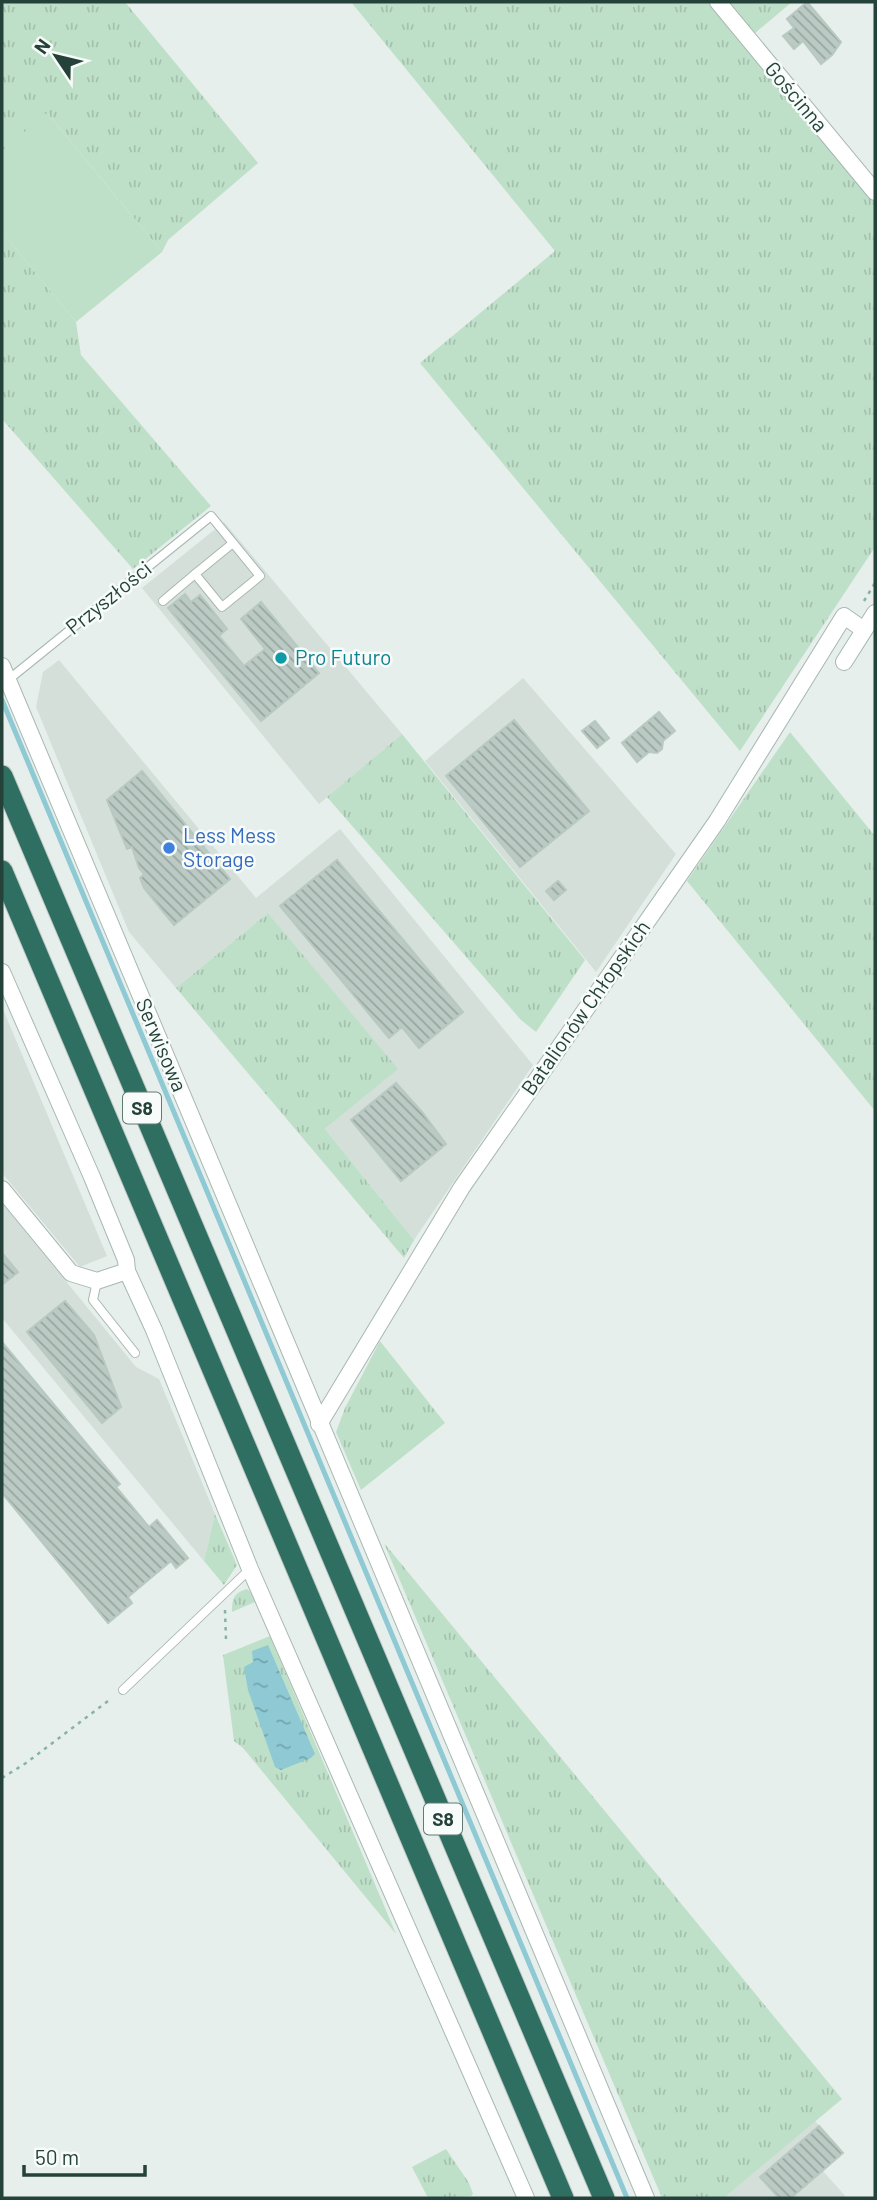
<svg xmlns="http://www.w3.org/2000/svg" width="877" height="2200" font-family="Barlow,sans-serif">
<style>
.built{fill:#d4dfda}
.grass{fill:url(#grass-tufts)}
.garden{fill:#bfe0c8}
.water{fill:url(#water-ripples)}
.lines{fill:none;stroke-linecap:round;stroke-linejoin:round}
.stream{stroke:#8ec9d4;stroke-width:5}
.building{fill:url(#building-back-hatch);stroke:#b8c9c2;stroke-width:2}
.service-casing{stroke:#a8b8b2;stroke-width:10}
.minor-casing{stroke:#a8b8b2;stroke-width:18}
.motorway-casing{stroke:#c2cac8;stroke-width:23}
.path{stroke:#86b3a5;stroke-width:2.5;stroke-dasharray:3.5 5;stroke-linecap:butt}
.service{stroke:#fff;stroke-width:8}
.minor{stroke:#fff;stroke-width:16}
.motorway{stroke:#2f6f62;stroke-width:21}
.culture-dot{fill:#0f9aa8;stroke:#f7fbf9;stroke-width:2.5}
.shop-dot{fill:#3f7fe0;stroke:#f7fbf9;stroke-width:2.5}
.labels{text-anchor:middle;stroke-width:5;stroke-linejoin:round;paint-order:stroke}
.shield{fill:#f7fbf9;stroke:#637a73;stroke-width:2}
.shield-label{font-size:19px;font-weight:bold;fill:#24423a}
.street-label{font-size:21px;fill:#24423a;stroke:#f7fbf9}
.culture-label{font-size:21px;fill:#0d838f;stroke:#f7fbf9;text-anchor:start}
.shop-label{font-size:21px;fill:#366cbe;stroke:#f7fbf9;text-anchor:start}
</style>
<defs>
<pattern id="grass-tufts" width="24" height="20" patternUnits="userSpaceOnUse" patternTransform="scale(1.75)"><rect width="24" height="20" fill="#bfe0c8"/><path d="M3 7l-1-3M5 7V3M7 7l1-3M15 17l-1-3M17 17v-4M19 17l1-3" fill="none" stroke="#a4c1ad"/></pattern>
<pattern id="water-ripples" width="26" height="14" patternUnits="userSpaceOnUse" patternTransform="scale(1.75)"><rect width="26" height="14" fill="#8ec9d4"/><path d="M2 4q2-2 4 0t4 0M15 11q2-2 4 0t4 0" fill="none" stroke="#74a5ad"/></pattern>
<pattern id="building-back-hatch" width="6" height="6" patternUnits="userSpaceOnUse" patternTransform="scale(1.75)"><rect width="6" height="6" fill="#bbcac4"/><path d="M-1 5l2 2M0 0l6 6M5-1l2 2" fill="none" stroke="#98a6a0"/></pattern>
</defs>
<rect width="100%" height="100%" fill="#e6efeb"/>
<g class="built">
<path d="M224,522L402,734L319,804L142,588Z"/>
<path d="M59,660L256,898L340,829L533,1065L414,1240L325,1129L397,1069L268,913L176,988L129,932L36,707L43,672Z"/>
<path d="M523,678L676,854L596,972L425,761Z"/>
<path d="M2,1007L107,1256L80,1267L2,1173Z"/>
<path d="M2,1203L136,1367L159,1379L215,1514L204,1561L2,1318Z"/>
<path d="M815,2121L843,2153L823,2171L847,2198H724Z"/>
</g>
<g class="grass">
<path d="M2,2H125L258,163L168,240L162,252L48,114L2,151Z"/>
<path d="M351,2H710L875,202V547L740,751L420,363L555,251Z"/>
<path d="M728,2H792L754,34Z"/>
<path d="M2,232L76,322L81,355L211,506L133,569L2,419Z"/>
<path d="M790,732L875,836V1111L687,881Z"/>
<path d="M402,734L585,960L536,1032L521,1020L327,797Z"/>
<path d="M268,913L398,1069L325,1129L414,1240L404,1258L176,988Z"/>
<path d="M380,1341L445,1423L361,1490L336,1432L345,1408Z"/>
<path d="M215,1514L237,1565L224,1585L204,1561Z"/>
<path d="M384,1543L842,2099L724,2198H662Z"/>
<path d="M247,1589L254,1595L257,1601L232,1612C232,1598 234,1593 247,1589Z"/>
<path d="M270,1636L396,1934L243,1748L234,1741L223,1655Z"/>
<path d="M446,2149L469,2183L473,2194L471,2196L428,2198L412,2167Z"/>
</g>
<path class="garden" d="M47,113L162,252L76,322L2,232V151Z"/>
<path class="water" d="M268,1645L315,1754L311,1758L281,1770L275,1767L248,1690L244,1667L253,1662L252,1651Z"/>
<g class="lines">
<path class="stream" d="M2,700L627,2198"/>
</g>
<g class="building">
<path d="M807,2L841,42L832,55L821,64L803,41L794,49L783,36L794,28L787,19Z"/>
<path d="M185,594L191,602L200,595L227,629L219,636L244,666L265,649L241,619L261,602L319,673L261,721L168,608Z"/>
<path d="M659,712L675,731L663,741L662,749L657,753L649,752L637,762L622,743Z"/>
<path d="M514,720L589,811L520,867L446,776Z"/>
<path d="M595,721L609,738L597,748L582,731Z"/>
<path d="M142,771L230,879L174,925L144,888L140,878L144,874L139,868L132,847L127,849L107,800Z"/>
<path d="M337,860L463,1012L419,1048L402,1027L389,1038L280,906Z"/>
<path d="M558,881L566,890L554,900L546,891Z"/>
<path d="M396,1083L422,1112L446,1144L401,1181L351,1120Z"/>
<path d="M2,1253L18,1272L2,1285Z"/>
<path d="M65,1301L94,1335L121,1407L102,1423L27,1332Z"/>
<path d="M2,1342L120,1484L116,1487L149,1527L157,1520L188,1558L176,1568L171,1561L128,1597L132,1603L108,1623L2,1493Z"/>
<path d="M819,2126L843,2153L791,2198H779L760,2177Z"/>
</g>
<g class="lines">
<g class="service-casing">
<g id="service">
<path d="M163,601L195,574"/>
<path d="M8,680L211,516L260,576L222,607L195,574L233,543"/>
<path d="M97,1281L93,1300L135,1353"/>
<path d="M123,1690L250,1569"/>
</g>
</g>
<g class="minor-casing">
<g id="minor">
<path d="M718,2L875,192"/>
<path d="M844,662L875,613"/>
<path d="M2,666L646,2198"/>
<path d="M2,972L92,1177L126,1260L127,1271L154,1330L250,1569L526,2198"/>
<path d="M2,1189L71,1273L97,1281L127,1271"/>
<path d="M319,1424L462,1187L717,821L844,616L864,630"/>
</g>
</g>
<g class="motorway-casing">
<g id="motorway">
<path d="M2,776L604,2198"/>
<path d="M2,871L563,2198"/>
</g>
</g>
<g class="path">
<path d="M864,601L875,583"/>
<path d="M225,1610L226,1640"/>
<path d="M2,1778L26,1763L112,1698"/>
</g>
<use href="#service" class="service"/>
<use href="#minor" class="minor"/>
<use href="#motorway" class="motorway"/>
</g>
<circle class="culture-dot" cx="281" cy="658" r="7"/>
<circle class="shop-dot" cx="169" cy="848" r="7"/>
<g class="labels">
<g class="shield">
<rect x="123" y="1092.5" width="38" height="31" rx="5"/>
<rect x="424" y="1803.5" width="38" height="31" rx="5"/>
</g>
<g class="shield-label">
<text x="142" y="1115">S8</text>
<text x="443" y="1826">S8</text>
</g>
<g class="street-label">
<text transform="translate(796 97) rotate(50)" y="7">Gościnna</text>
<text transform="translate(109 598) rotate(-39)" y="7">Przyszłości</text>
<text transform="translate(586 1008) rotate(-55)" y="7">Batalionów Chłopskich</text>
<text transform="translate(161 1045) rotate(67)" y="7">Serwisowa</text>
</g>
<g class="culture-label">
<text x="295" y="665">Pro Futuro</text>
</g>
<g class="shop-label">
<text x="183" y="843">Less Mess<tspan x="183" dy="24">Storage</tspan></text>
</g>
</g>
<rect width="877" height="2200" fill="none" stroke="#24423a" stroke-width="7"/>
<g transform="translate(56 56) rotate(305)" stroke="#f7fbf9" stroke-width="5" paint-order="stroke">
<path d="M0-5L12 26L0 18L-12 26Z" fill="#24423a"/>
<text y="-10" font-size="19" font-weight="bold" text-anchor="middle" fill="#24423a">N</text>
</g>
<path d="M24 2165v10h121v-10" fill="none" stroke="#24423a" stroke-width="3.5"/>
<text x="35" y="2165" font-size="21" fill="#24423a" stroke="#f7fbf9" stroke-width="5" paint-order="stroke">50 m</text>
</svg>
